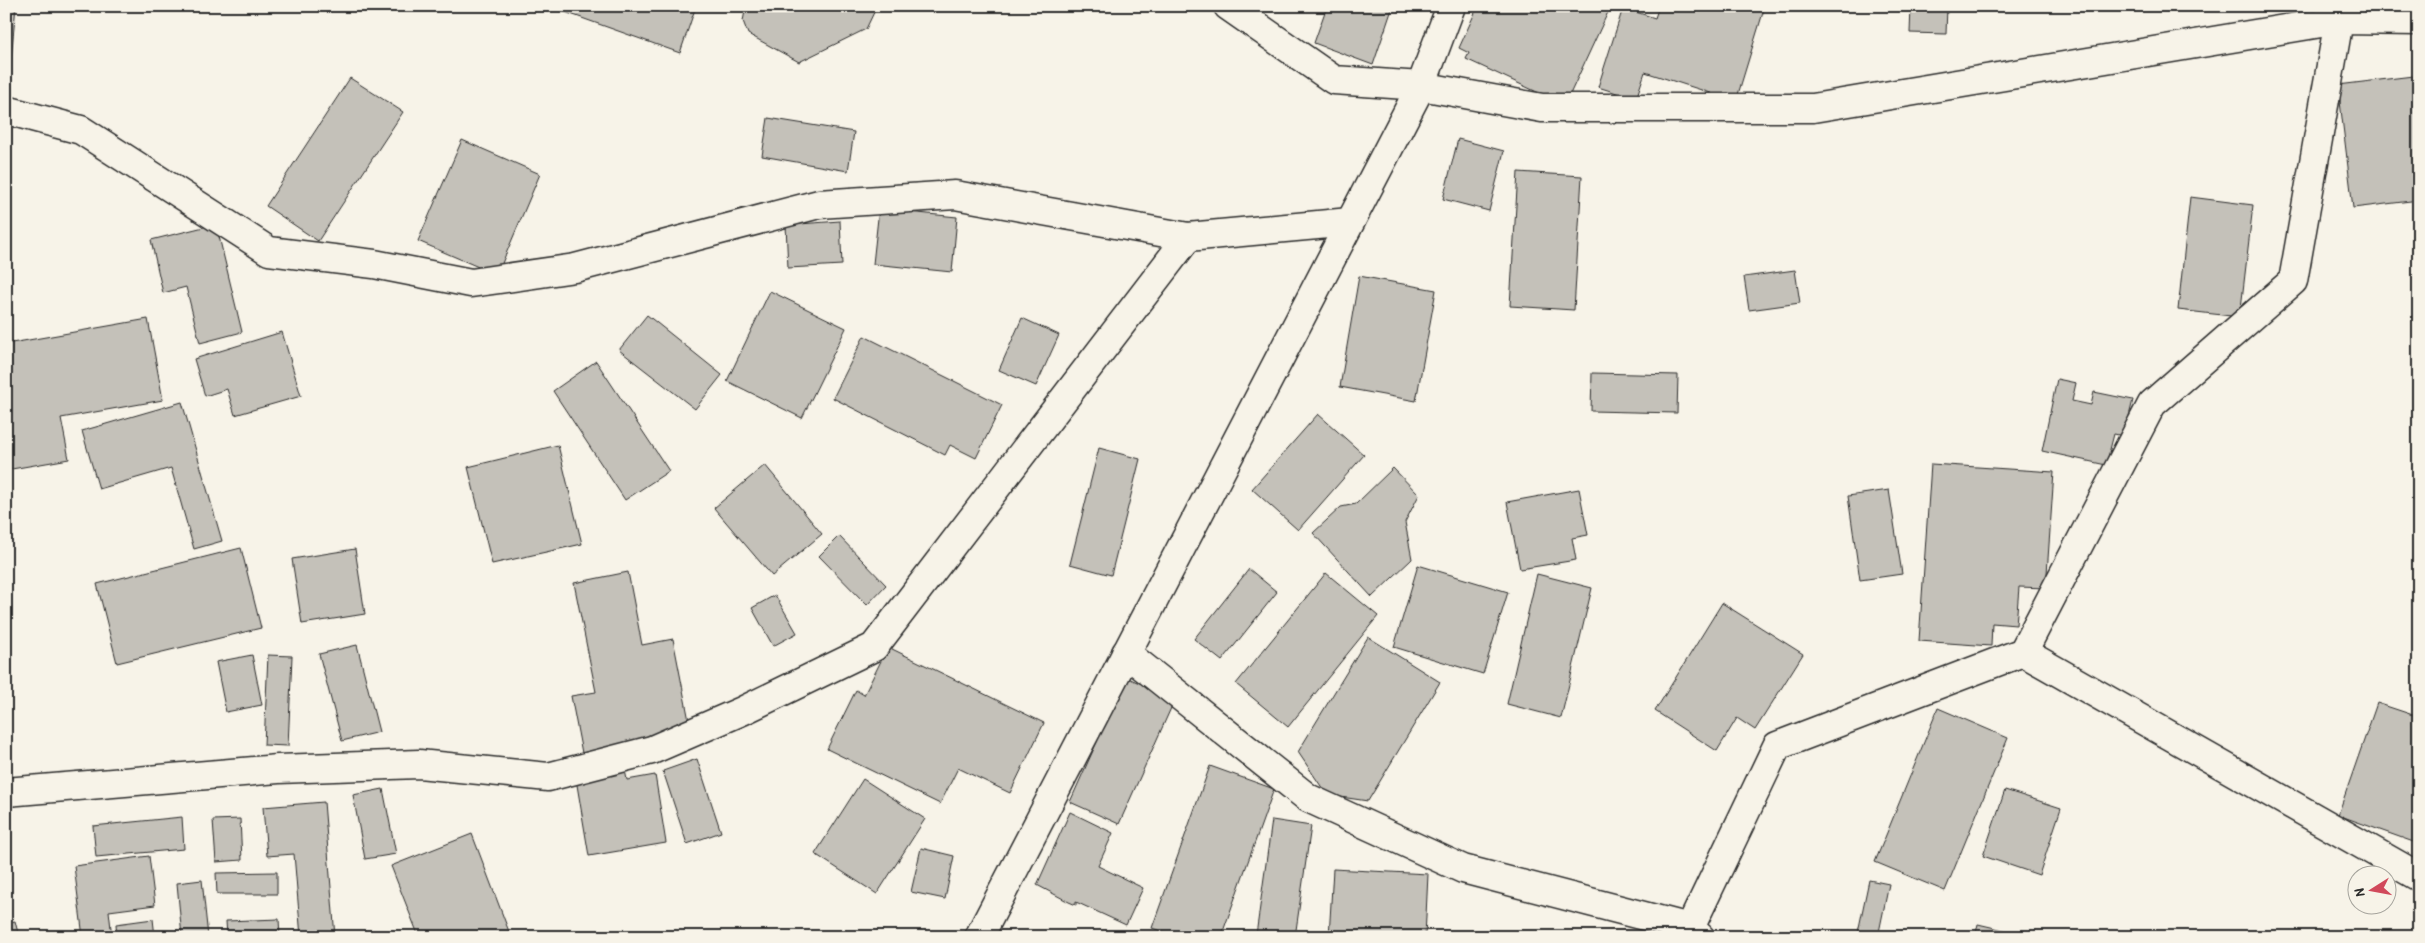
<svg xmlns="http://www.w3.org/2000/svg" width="2425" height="943" font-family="'Patrick Hand',sans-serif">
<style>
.building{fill:#c4c1b9;stroke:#2b2b2b}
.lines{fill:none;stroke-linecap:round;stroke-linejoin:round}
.minor-casing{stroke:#2b2b2b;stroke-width:31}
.tertiary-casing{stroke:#2b2b2b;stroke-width:31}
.minor{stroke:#f7f3e8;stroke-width:28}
.tertiary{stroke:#f7f3e8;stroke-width:28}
</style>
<rect width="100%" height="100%" fill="#f7f3e8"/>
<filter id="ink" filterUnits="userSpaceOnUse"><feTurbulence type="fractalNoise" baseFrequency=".02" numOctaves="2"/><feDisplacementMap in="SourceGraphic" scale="10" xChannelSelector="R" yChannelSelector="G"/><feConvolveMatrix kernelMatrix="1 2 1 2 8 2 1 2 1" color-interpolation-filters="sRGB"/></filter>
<g filter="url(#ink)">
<g class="building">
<path d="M6,6H16L10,70H6Z"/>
<path d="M548,6H696L680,53Z"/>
<path d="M746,6H877L866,29L799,62L748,34L743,21Z"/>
<path d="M1327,6H1393L1373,65L1314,43Z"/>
<path d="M1478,6H1600L1609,10L1565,105L1466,59L1469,53L1459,48Z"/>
<path d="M1659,6H1765L1736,101L1645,72L1636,99L1598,87L1623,8L1655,18Z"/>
<path d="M1911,6H1947L1946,34L1910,33Z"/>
<path d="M2413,76L2419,119V200L2353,208L2338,85Z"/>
<path d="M350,78L403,112L318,241L266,206Z"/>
<path d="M768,118L854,132L848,171L762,156Z"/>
<path d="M1458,139L1504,151L1489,211L1443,199Z"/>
<path d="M462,140L540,174L497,275L418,241Z"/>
<path d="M1518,172L1582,176L1574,310L1510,306Z"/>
<path d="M2190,197L2253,205L2240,317L2178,310Z"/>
<path d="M879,209L957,217L952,272L873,264Z"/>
<path d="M840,221L842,265L788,268L786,225Z"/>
<path d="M216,224L242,332L200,343L186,287L163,293L151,240Z"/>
<path d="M1795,270L1800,303L1749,310L1744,277Z"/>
<path d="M1359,276L1436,290L1416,401L1340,387Z"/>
<path d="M770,291L846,328L802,418L727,381Z"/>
<path d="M647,315L722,375L695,409L619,350Z"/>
<path d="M1022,318L1059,335L1036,386L999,370Z"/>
<path d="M148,319L163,400L61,418L69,459L6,470V344Z"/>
<path d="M282,332L301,396L235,415L227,389L205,396L194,359Z"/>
<path d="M864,336L1002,405L976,458L950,445L945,455L833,398Z"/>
<path d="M596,361L669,471L625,500L553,391Z"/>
<path d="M1592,373L1678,375L1677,413L1591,411Z"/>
<path d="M2057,379L2076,383L2072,401L2091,405L2094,392L2133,400L2124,436L2114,434L2106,465L2042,451Z"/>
<path d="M182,402L222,541L194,549L171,468L99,489L82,431Z"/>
<path d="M1318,414L1364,455L1298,530L1252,489Z"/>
<path d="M558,445L582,544L492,564L468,467Z"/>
<path d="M1099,448L1140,459L1111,575L1070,564Z"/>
<path d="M1931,464L2054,472L2046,588L2019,587L2016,625L1992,623L1991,646L1919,641Z"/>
<path d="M765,465L822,534L772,576L714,508Z"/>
<path d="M1393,468L1419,495L1405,522L1412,559L1372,597L1313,533L1341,507L1356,504Z"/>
<path d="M1579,489L1588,535L1572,538L1576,560L1520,569L1507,502Z"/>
<path d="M1889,490L1902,574L1860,580L1848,496Z"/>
<path d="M839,536L886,585L867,605L819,556Z"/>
<path d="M241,548L261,628L117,663L97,584Z"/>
<path d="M355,549L365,614L302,624L292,559Z"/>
<path d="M1418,565L1508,592L1483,674L1394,647Z"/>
<path d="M1249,569L1277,592L1222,661L1194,639Z"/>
<path d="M628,572L642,645L673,639L691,731L582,753L571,696L596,692L574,583Z"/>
<path d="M1326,573L1378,616L1288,727L1236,684Z"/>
<path d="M1537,574L1592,588L1561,718L1507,704Z"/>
<path d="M775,595L797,633L773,646L752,608Z"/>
<path d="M1722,603L1803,654L1755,730L1737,718L1717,751L1655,711Z"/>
<path d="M1368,637L1440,682L1368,801L1327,795L1298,752Z"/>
<path d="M357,645L379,732L342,741L319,654Z"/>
<path d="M888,647L1044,723L1010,793L958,768L940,804L827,749L856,690L864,695Z"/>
<path d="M252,655L262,705L226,712L216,662Z"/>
<path d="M268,655L292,656L288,746L264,745Z"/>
<path d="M1126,677L1175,699L1119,824L1070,802Z"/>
<path d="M2377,703L2419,717V794L2415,806L2419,807V844L2338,815Z"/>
<path d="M1938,708L2008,738L1945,891L1875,862Z"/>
<path d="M697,759L721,832L687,844L663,771Z"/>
<path d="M1210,766L1274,789L1221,937H1177L1152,928Z"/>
<path d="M625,770L627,780L655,775L666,843L589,856L576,779Z"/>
<path d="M863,779L925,819L877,894L815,854Z"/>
<path d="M383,789L396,854L365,859L353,795Z"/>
<path d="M2005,790L2061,808L2039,875L1983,856Z"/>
<path d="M324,802L335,937H301L294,854L267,856L263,807Z"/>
<path d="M1070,812L1113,833L1098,866L1143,888L1126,925L1076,902V905L1069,902L1037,885Z"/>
<path d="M182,817L184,849L96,857L93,826Z"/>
<path d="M240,819L242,860L216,862L213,820Z"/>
<path d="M1272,820L1311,826L1295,937L1256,935Z"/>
<path d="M472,834L511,937H468L466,932L455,937H419L391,866Z"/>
<path d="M921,848L954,856L945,899L911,892Z"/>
<path d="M149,856L155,905L109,911L112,937H83L74,866Z"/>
<path d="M1333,869L1428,874L1425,937H1329Z"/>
<path d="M277,872V894H217L216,873Z"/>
<path d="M202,880L208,937H182L177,883Z"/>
<path d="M1869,880L1889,884L1878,937H1857Z"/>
<path d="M153,919L155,937H117L116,924Z"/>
<path d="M279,919L280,937H227L226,921Z"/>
<path d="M15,921L19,937H6V923Z"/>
<path d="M1978,924L2034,937H1975Z"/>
</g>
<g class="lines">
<g class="minor-casing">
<g id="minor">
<path d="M1228,6L1334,80L1421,86L1542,108H1813L2339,20L2419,21"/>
<path d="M6,110L81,130L269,251L374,264L471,283L575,268L819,204L955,195L1188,237L1350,222"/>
<path d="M2023,652L2419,877"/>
<path d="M1126,653L1308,798L1463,869L1690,928L1700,937"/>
<path d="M6,792L278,769L419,764L548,777L652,750L742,711L874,647L1188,237"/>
<path d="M1690,928L1777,746L2023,652L2152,404L2293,281L2339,20"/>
</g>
</g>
<g class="tertiary-casing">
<path id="tertiary" d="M979,937L1421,86L1451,6"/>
</g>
<use href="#minor" class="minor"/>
<use href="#tertiary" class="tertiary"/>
</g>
</g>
<rect width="2425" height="943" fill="none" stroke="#f7f3e8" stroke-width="25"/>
<rect x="12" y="12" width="2400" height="918" fill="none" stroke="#2b2b2b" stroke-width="2" filter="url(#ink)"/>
<g transform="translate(2372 890) rotate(259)"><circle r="24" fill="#f7f3e8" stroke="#a5a39c"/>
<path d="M0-4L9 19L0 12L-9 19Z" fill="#d1495b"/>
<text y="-8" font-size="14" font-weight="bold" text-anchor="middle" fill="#2b2b2b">N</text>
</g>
</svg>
